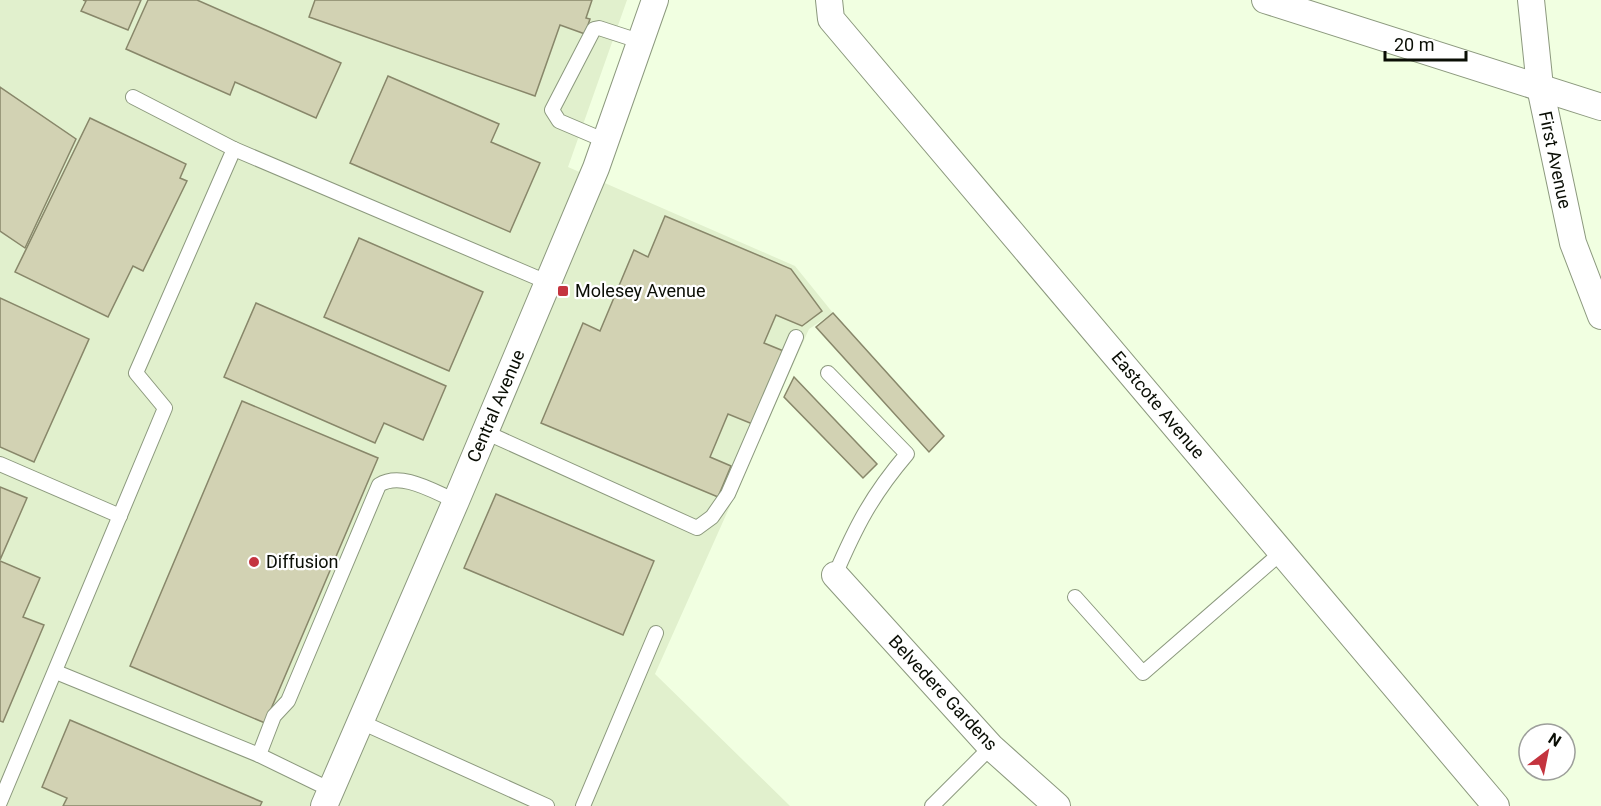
<svg xmlns="http://www.w3.org/2000/svg" width="1601" height="806" font-family="Roboto,sans-serif">
<style>
.built{fill:#e1f0cd}
.building{fill:#d2d2b3;stroke:#88876a;stroke-width:1.5}
.lines{fill:none;stroke-linecap:round;stroke-linejoin:round}
.lane-casing{stroke:#8c997e;stroke-width:16}
.street-casing{stroke:#8c997e;stroke-width:28}
.lane{stroke:#fff;stroke-width:14}
.street{stroke:#fff;stroke-width:26}
.poi-dot{fill:#c4343f;stroke:#fff;stroke-width:2}
.labels{text-anchor:middle;stroke-width:4.5;stroke-linejoin:round;paint-order:stroke}
.street-label{font-size:18px;fill:#0a0e05;stroke:#fff}
.poi-label{font-size:18px;fill:#0a0e05;stroke:#fff;text-anchor:start}
</style>
<rect width="100%" height="100%" fill="#f1ffe1"/>
<path class="built" d="M0,0H627L568,167L795,266L833,313L809,329L655,674L790,806H0Z"/>
<g class="building">
<path d="M83,0H141L128,30L81,11L86,1Z"/>
<path d="M148,0H197L341,63L316,118L235,82L230,95L126,49Z"/>
<path d="M315,0H592L586,18L590,19L585,34L560,25L535,96L309,17Z"/>
<path d="M388,76L499,124L491,142L540,163L510,232L350,163Z"/>
<path d="M0,87L76,139L25,248L0,231Z"/>
<path d="M90,118L186,164L180,178L187,181L143,271L133,266L108,317L15,272Z"/>
<path d="M665,216L791,269L822,311L802,326L776,315L764,343L786,352L755,425L728,414L710,457L731,466L718,497L541,423L583,323L600,331L634,250L648,257Z"/>
<path d="M359,238L483,292L449,371L324,317Z"/>
<path d="M0,298L89,339L34,462L0,447Z"/>
<path d="M256,303L446,386L423,440L384,423L375,443L224,377Z"/>
<path d="M833,313L944,436L929,452L816,327Z"/>
<path d="M794,377L877,464L863,478L784,397Z"/>
<path d="M242,401L378,458L265,723L130,666Z"/>
<path d="M0,487L27,498L0,560Z"/>
<path d="M496,494L654,561L623,635L464,568Z"/>
<path d="M0,561L40,578L23,617L44,625L3,722L0,721Z"/>
<path d="M70,720L262,802L260,806H63L67,798L42,787Z"/>
</g>
<g class="lines">
<g class="lane-casing">
<g id="lane">
<path d="M133,97L234,149L547,282"/>
<path d="M606,141L559,121L552,110L594,29L599,28L642,42"/>
<path d="M828,373L907,454C872,495 856,526 835,575"/>
<path d="M485,432L697,528L712,517L728,494L796,337"/>
<path d="M0,464L120,516"/>
<path d="M1075,597L1143,673L1282,552"/>
<path d="M56,672L259,755L331,790"/>
<path d="M361,722L547,806"/>
<path d="M259,755L274,716L288,701L379,485C402,471 434,492 456,501"/>
<path d="M0,802L165,408L136,373L234,149"/>
<path d="M583,806L656,633"/>
<path d="M932,806L991,747"/>
</g>
</g>
<g class="street-casing">
<g id="street">
<path d="M829,0L831,19L1496,806"/>
<path d="M1265,0L1601,107"/>
<path d="M1531,0L1540,87L1573,243L1601,316"/>
<path d="M835,575L991,747L1057,806"/>
<path d="M324,806L456,501L596,168L655,0"/>
</g>
</g>
<use href="#lane" class="lane"/>
<use href="#street" class="street"/>
</g>
<g class="poi-dot">
<rect x="557" y="285" width="12" height="12" rx="3"/>
<circle cx="254" cy="562" r="6"/>
</g>
<g class="labels">
<g class="street-label">
<text transform="translate(1555 160) rotate(78)" y="6">First Avenue</text>
<text transform="translate(1158 405) rotate(50)" y="6">Eastcote Avenue</text>
<text transform="translate(496 406) rotate(-67)" y="6">Central Avenue</text>
<text transform="translate(943 693) rotate(47)" y="6">Belvedere Gardens</text>
</g>
<g class="poi-label">
<text x="575" y="297">Molesey Avenue</text>
<text x="266" y="568">Diffusion</text>
</g>
</g>
<g transform="translate(1547 752) rotate(32)"><circle r="28" fill="#ffffff" stroke="#9d9f9b" stroke-width="1.5"/>
<path d="M0-4.5L10 22L0 15L-10 22Z" fill="#c4343f"/>
<text y="-9" font-size="16" font-weight="bold" text-anchor="middle" fill="#0a0e05">N</text>
</g>
<path d="M1385 51v9h81v-9" fill="none" stroke="#0a0e05" stroke-width="3"/>
<text x="1394" y="51" font-size="18" fill="#0a0e05" stroke="#ffffff" stroke-width="4.5" paint-order="stroke">20 m</text>
</svg>
